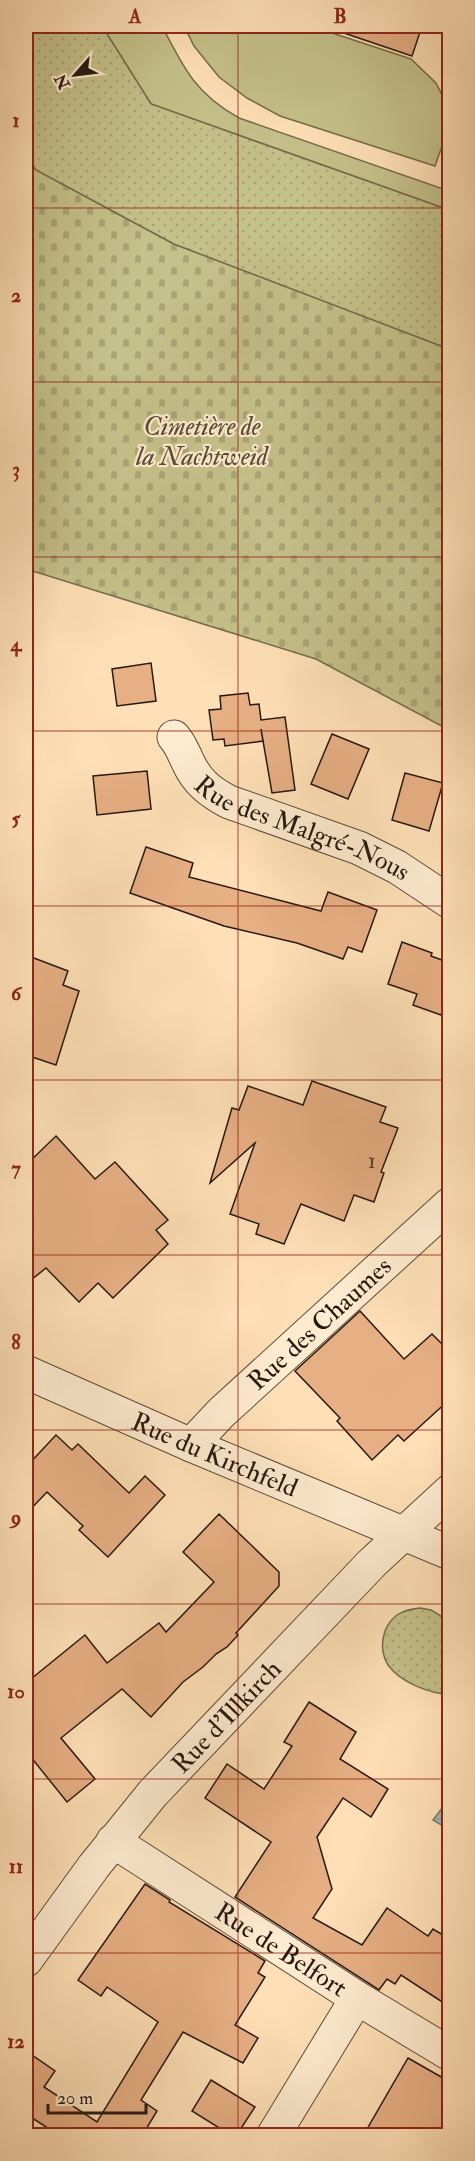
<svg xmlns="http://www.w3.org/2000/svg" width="475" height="2161" font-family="'IM FELL Double Pica',serif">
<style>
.grass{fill:#c5c18a;stroke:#766c4d;stroke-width:1.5}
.cemetery{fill:url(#cemetery-stones);stroke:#766c4d;stroke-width:1.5}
.park{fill:url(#park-dots);stroke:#766c4d;stroke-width:1.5}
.water{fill:url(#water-rules);stroke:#717a74;stroke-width:1.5}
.building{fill:#e7af84;stroke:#271810;stroke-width:1.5}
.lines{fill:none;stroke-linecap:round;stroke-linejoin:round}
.street-casing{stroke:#5d4a3a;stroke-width:35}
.street{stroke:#ffebd0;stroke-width:33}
.grid{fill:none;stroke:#8f2418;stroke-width:1.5;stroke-opacity:0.55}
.labels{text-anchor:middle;stroke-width:4.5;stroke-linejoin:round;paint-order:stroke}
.number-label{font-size:22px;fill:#573e2d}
.park-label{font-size:26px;font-style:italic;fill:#564b35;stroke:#ffebd0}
.street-label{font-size:26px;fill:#271810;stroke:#ffebd0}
.neatline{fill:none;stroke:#8f2418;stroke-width:2}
.grid-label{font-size:20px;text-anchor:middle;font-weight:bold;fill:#8f2418}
</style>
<defs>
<pattern id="cemetery-stones" width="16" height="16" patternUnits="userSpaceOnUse" patternTransform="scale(1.5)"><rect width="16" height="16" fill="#c5c18a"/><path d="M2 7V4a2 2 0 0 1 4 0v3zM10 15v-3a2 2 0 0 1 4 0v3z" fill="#a9a576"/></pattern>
<pattern id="park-dots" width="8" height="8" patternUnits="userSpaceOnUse" patternTransform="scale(1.5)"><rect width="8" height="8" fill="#c5c18a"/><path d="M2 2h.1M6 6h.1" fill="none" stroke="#a9a576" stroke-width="1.8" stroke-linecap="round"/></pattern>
<pattern id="water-rules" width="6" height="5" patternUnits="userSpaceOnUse" patternTransform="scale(1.5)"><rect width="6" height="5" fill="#a3bbb6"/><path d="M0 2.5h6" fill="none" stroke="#8ca09b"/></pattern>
</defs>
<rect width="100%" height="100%" fill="#ffe0b6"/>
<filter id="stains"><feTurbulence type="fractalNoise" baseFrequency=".00333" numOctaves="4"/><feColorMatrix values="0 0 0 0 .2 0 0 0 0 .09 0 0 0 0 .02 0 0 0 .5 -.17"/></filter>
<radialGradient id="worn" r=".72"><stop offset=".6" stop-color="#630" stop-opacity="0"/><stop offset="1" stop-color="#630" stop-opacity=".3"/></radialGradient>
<g class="grass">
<path d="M102,26H162C184,69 196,94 239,118L449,191V210L151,104Z"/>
<path d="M184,26H311L411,59L436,83L447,105L448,129L435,166L280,116L247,98L219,77L194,46Z"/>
</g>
<path class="cemetery" d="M26,155L36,170L174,244L449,349V730L316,659L26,569Z"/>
<g class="park">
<path d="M26,26H102L151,104L449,210V349L174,244L36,170L26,155Z"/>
<path d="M420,1608L431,1610L449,1621V1694C430,1694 400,1682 388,1665C378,1649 382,1626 397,1615C404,1610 412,1609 420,1608Z"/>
</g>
<path class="water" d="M449,1799V1825L445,1823L443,1826L433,1820Z"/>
<g class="building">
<path d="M336,26H422L412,56L335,30Z"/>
<path d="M151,663L156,701L117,706L112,669Z"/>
<path d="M248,693L250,705L259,704L261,720L285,717L295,790L272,793L261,729L263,741L225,746L224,739L213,740L209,710L221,709L220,696Z"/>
<path d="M332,734L369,749L348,799L311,784Z"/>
<path d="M147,771L151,809L97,815L93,776Z"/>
<path d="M405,773L443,783L429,831L392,820Z"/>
<path d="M146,847L193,863L189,877L321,911L328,892L377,910L362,952L348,947L343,959L297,943L224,926L130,893Z"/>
<path d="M402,942L432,953L431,956L450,963V991L441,1015L413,1005L417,994L388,984Z"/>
<path d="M26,955L68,971L63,985L79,991L56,1065L26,1055Z"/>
<path d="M312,1081L386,1107L380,1122L398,1128L381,1172L384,1173L374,1202L354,1195L344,1221L301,1204L284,1244L256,1234L259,1224L230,1214L255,1143L210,1183L232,1108L239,1110L248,1086L303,1105Z"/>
<path d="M56,1136L95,1179L115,1162L168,1220L156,1230L168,1244L113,1298L98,1283L79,1302L46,1268L26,1284V1165Z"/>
<path d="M360,1311L404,1359L432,1334L450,1352V1399L404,1441L398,1435L372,1460L337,1421L340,1418L295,1371Z"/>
<path d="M56,1435L72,1450L78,1444L129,1493L145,1476L165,1495L108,1557L79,1530L83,1526L47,1492L26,1514V1467Z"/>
<path d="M219,1514L279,1572V1586L236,1633L238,1635L227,1647L216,1654L203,1667L183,1682L151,1717L122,1689L61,1738L95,1779L67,1802L26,1751V1683L85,1635L107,1663L159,1623L166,1632L214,1582L183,1552Z"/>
<path d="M309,1702L356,1732L340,1759L388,1789L371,1817L343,1798L317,1837L332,1889L313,1918L362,1945L387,1908L428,1936L433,1929L450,1939V2007L401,1975L395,1984L387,1979L379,1990L235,1897L271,1842L205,1798L227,1764L264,1789L292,1746L284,1742Z"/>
<path d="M145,1884L170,1900L169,1902L265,1961L258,1973L265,1977L235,2025L258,2038L243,2063L183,2032L141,2100L157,2111L142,2136H60L26,2114V2051L55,2071L44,2087L97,2122L158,2022L107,1987L101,1996L78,1980Z"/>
<path d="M408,2058L450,2082V2136H363Z"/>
<path d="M211,2080L255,2107L236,2136H232L192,2111Z"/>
</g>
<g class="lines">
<g class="street-casing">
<g id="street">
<path id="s1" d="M174,737C181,745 183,752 188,762C197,782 210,792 229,802L359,848L397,867L450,902"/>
<path id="s2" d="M26,1372L191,1445L450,1553"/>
<path id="s3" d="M191,1445L221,1413L450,1204"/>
<path id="s4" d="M113,1841L357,1998L450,2054"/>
<path id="s5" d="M26,1960L94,1866L153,1793L372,1563L450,1491"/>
<path d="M273,2136L357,1998"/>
</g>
</g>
<use href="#street" class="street"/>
</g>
<path class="grid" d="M238,26V2136M26,208H450M26,382H450M26,557H450M26,731H450M26,906H450M26,1080H450M26,1255H450M26,1430H450M26,1604H450M26,1779H450M26,1953H450"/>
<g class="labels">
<g class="number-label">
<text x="372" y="1168">1</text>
</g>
<g class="park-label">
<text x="202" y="435">Cimetière de<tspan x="202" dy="30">la Nachtweid</tspan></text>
</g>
<g class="street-label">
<text dy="9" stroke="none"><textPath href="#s1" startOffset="165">Rue des Malgré-Nous</textPath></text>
<text dy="9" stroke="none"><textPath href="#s3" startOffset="177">Rue des Chaumes</textPath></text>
<text dy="9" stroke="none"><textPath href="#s2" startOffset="206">Rue du Kirchfeld</textPath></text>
<text dy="9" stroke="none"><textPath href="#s5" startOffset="316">Rue d'Illkirch</textPath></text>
<text dy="9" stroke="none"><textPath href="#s4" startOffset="200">Rue de Belfort</textPath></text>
</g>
</g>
<rect width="475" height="2161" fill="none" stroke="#ffe0b6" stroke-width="66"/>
<g transform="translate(75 75) rotate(242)" stroke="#ffebd0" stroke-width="4.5" paint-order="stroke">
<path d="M0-4.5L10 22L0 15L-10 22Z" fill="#271810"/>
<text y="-9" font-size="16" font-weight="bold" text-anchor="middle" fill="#271810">N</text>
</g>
<path d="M48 2104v9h98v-9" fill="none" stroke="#271810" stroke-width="3"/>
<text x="57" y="2104" font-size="18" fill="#271810" stroke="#ffebd0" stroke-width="4.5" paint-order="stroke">20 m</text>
<rect x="33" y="33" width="409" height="2095" class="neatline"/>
<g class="grid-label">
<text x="135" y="23">A</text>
<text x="340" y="23">B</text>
<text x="16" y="127">1</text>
<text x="16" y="302">2</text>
<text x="16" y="476">3</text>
<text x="16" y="651">4</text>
<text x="16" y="825">5</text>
<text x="16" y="1000">6</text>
<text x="16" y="1175">7</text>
<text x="16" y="1349">8</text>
<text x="16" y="1524">9</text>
<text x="16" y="1698">10</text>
<text x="16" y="1873">11</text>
<text x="16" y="2048">12</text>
</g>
<rect width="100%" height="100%" filter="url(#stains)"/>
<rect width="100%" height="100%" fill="url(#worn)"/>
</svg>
